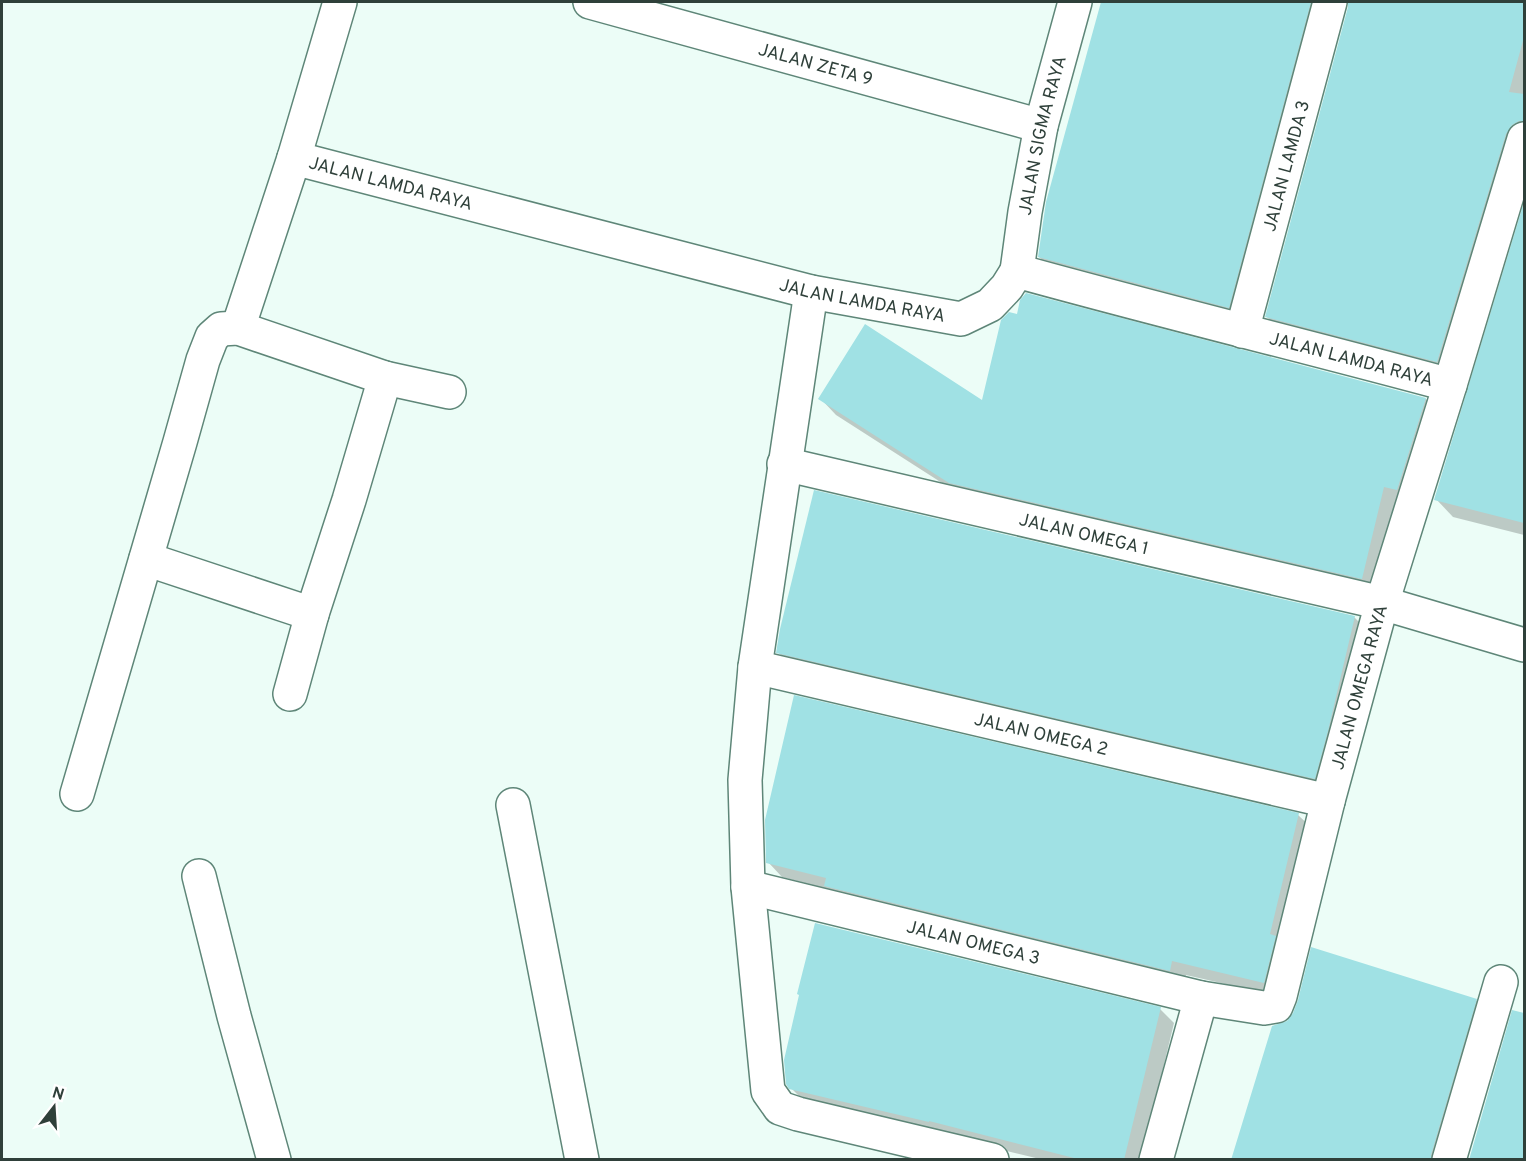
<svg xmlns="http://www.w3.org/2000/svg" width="1526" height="1161" font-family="Overpass,sans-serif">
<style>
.shadow{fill:#0003}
.building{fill:#a0e1e4}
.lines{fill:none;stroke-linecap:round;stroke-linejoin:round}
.minor-casing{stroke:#5e8678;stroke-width:36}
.minor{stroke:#fff;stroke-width:33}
.labels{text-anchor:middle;stroke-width:4.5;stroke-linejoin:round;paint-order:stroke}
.street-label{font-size:18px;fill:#2f403a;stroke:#fff}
</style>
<rect width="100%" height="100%" fill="#ecfdf7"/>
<g class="shadow">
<path d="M1102,2H1342L1246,324L1057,274L1039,257L1047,202Z"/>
<path d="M1349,2H1524V149L1455,379L1284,334L1267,317L1350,7Z"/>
<path d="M1524,207V535L1453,517L1436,499Z"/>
<path d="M820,398L983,403L1426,399L1442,416L1378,595L967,499L836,415Z"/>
<path d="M1354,617L1369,632L1329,792L792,667L778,652Z"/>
<path d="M1298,815L1313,829L1278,996L1186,975L1184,985L840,900L828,889L782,877L768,862Z"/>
<path d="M1476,1000L1490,1015L1448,1160H1232Z"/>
<path d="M1160,1009L1174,1023L1141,1160H1044L806,1103L791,1088Z"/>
<path d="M1524,1009V1160H1470L1523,1014Z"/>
</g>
<g class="building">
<path d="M1101,2H1311L1229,308L1038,257L1046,202Z"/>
<path d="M1348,2H1524V37L1509,92L1524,94V121H1519L1512,125L1506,134L1437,362L1265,317L1348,7Z"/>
<path d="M1524,202V523L1434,500Z"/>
<path d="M1026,293L1426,398L1397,490L1384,487L1362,579L949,483L818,399L865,324L982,400L1001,320L1009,312L1017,314L1020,300Z"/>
<path d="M814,490L1355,616L1328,731L1315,779L776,653L780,629Z"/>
<path d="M794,695L1299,813L1270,934L1276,936L1264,983L1172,961L1170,971L824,886L826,878L766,863L765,820Z"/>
<path d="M815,923L1161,1007L1124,1160H1082L929,1121V1122L789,1089L786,1084L784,1060L799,995L797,994Z"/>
<path d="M1311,947L1477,999L1431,1155V1160H1231L1272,1026L1287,1021L1293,1013L1298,1000Z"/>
<path d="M1512,1010L1524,1013V1160H1469Z"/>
</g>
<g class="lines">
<g class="minor-casing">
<g id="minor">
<path id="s1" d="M590,2L1041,126"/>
<path id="s2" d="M294,158L811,292L961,319L990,305L1007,287L1017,271C1161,311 1306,346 1450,385"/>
<path id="s3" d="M1017,271L1025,212L1041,126L1075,2"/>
<path d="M811,292L755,667L745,780L748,887L768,1091L780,1108L798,1114L992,1160"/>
<path d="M238,328L294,158L340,2"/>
<path id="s4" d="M1242,331L1330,2"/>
<path id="s5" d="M784,464L1382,603L1524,645"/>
<path d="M146,559L312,614"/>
<path id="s6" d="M755,667L1328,801"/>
<path d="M290,694L312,614L349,500L385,378"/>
<path d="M77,794L180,442L203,360L212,337L221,329L238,328L385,378L449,392"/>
<path d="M513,805L582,1160"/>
<path d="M199,876L234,1016L274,1160"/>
<path id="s7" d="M748,887L1201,998L1264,1008L1276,1006L1280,996L1328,801L1382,603L1450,385L1524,139"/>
<path d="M1156,1160L1201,998"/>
<path d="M1449,1160L1501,982"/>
</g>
</g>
<use href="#minor" class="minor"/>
</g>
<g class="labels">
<g class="street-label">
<text dy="6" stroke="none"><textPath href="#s1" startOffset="234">JALAN ZETA 9</textPath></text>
<text dy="6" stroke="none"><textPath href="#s3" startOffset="138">JALAN SIGMA RAYA</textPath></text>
<text dy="6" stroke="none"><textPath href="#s4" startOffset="171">JALAN LAMDA 3</textPath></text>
<text dy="6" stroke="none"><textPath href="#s2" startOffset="100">JALAN LAMDA RAYA</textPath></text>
<text dy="6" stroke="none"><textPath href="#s2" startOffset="586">JALAN LAMDA RAYA</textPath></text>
<text dy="6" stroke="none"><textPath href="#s2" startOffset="1108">JALAN LAMDA RAYA</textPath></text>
<text dy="6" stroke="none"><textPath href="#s5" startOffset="308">JALAN OMEGA 1</textPath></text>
<text dy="6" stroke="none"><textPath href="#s7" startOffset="872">JALAN OMEGA RAYA</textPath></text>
<text dy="6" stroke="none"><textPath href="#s6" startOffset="294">JALAN OMEGA 2</textPath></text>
<text dy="6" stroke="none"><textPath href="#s7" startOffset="232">JALAN OMEGA 3</textPath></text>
</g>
</g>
<rect width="1526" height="1161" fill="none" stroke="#2f403a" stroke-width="6"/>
<g transform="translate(54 1107) rotate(17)" stroke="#ffffff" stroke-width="4.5" paint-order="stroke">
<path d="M0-4.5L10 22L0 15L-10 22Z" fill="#2f403a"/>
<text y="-9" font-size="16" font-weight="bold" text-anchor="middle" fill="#2f403a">N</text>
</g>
</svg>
